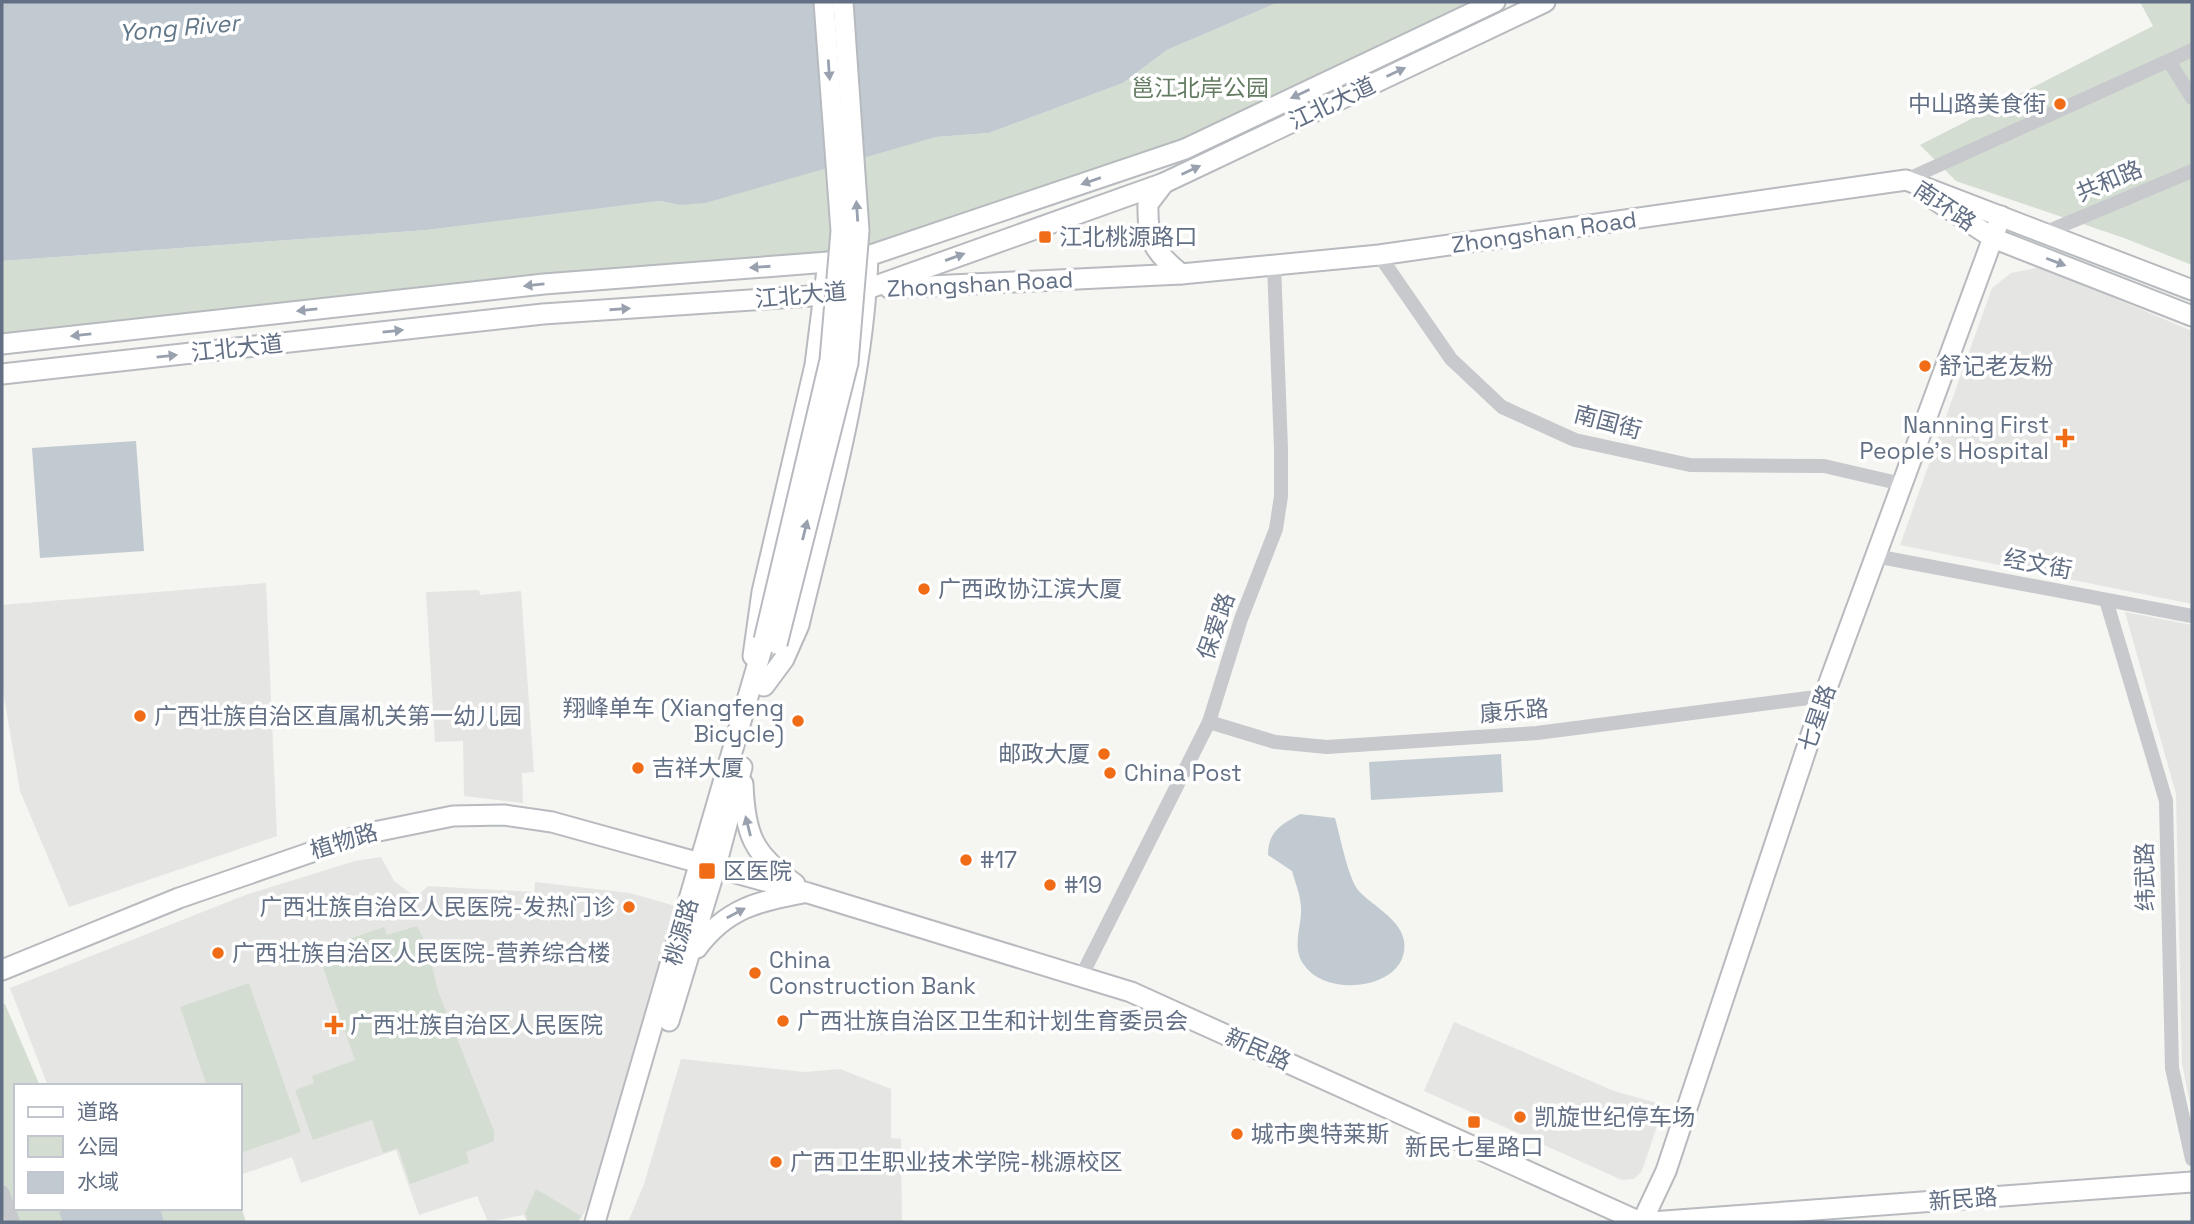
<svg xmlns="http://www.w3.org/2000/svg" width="2194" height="1224" font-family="'Space Grotesk','Noto Sans SC',sans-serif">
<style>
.built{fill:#e5e6e4}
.green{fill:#d4ddd2}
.water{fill:#c2cad1}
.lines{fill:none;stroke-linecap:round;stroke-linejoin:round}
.major-casing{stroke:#b7babe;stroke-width:23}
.minor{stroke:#c7c9cd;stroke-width:14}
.major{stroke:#fff;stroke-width:19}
.major-bridge-casing{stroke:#b7babe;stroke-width:23;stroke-linecap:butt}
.major-bridge{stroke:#fff;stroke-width:19}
.oneway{fill:#99a1af}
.poi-dot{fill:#f06c16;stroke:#fff;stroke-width:2.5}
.labels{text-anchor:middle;stroke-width:7;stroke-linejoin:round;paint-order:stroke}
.park-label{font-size:23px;fill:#627b61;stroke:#fff}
.street-label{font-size:23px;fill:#626f84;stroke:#fff}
.poi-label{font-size:23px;fill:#626f84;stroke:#fff;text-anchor:start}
.water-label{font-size:24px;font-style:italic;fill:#627889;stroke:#fff}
</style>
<rect width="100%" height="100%" fill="#f5f5f1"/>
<g class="built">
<path d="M2041,267L2192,331V604L1900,545L1992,288L2011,273Z"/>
<path d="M266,583L277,836L69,907L20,791L2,685V605Z"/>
<path d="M479,590L480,595L521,591L534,772L522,773L523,803L464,796L463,741L435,742L426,592Z"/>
<path d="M2125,612L2192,625V1114L2182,1064L2176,794Z"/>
<path d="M381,857L394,881L416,897L428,886L534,892L535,882L630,893L679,907L593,1197L579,1222H527L524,1215L488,1222L477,1196L419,1215L396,1150L301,1183L292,1157L240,1175V1086H48L10,988L248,894L355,861Z"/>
<path d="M1454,1022L1614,1091L1664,1105L1642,1171L1634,1179L1622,1180L1424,1091Z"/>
<path d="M681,1059L805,1072L840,1069L891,1089V1138L901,1139L902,1222H628L644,1184Z"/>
</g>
<g class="green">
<path d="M1279,2H1495L1185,149L868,256L2,344V261L427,230L660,201L679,205L936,137L989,133L1123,83L1167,50Z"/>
<path d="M2140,2H2192V265L2124,238L1956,181L1920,145L2153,26Z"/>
<path d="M417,926L427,946L438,991L494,1131V1141L466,1152L469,1163L410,1184L398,1148L383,1153L372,1120L313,1140L295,1090L314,1083L312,1076L355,1060L317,950L384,927L387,935Z"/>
<path d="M249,983L301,1132L240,1153V1086H207L180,1007Z"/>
<path d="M5,1004L40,1086H16V1208H240V1204L246,1222H2V1005Z"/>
<path d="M536,1189L581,1216L577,1222H528L525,1213Z"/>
</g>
<g class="water">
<path d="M2,2H1279L1167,50L1123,83L989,133L936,137L705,203L679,205L660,201L427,230L2,261Z"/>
<path d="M136,441L144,551L40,558L32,448Z"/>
<path d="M1501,754L1503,792L1371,800L1369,762Z"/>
<path d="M1300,814L1335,818C1340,836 1348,877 1358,890C1372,906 1400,918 1404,941C1411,988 1328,1000 1304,965C1291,948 1302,926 1301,908C1301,896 1295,882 1292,871L1268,855C1268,831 1281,825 1300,814Z"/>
<path d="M71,1208H160L164,1222H63L59,1212Z"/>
</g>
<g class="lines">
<g class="major-casing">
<g id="major">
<path d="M1164,183L1148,204C1147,240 1153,251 1181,274"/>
<path d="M1932,198L1993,238L2192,316"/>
<path d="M889,288L1181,274L1379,255L1906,180L2192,290"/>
<path d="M2,344L544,284L828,262L868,256L1185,149L1495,2"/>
<path d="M2,374L543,314L825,295L867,289L1164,183L1545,2"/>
<path d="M753,656L762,592L815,365L828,262"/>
<path d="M764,686L784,659L799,625C828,503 864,382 868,256"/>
<path d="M743,784C745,835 753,854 795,884"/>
<path d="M697,948C727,908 757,902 803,893"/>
<path d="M2,970L179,898L364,834L453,816L504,815L552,822L808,893L1131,992L1640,1222"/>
<path d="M669,1021L716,866L742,767"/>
<path d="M595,1222L764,642"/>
<path d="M1642,1222L1666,1171L1824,696L2001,216"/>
<path d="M1651,1222L2192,1182"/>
</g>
</g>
<g class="minor">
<path d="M2169,61L2192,98"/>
<path d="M1906,180L2192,50"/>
<path d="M2044,233L2192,171"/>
<path d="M1379,255L1451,359L1502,407L1575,440L1690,465L1824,466L1902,484"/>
<path d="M1875,556L2192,616"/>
<path d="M2106,600L2166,801L2172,1068L2192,1159"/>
<path d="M1209,722L1275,742L1327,747L1537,733L1824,696"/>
<path d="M1082,975L1209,722L1241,619L1276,529L1281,496V448L1274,265"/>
<path d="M2,1192L13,1222"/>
</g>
<use href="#major" class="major"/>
<g class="major-bridge-casing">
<g id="major-bridge">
<path d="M764,640L830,360L841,231L824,2"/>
<path d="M777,644L848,363L859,231L843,2"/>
</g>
</g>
<use href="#major-bridge" class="major-bridge"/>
</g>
<defs><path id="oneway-solid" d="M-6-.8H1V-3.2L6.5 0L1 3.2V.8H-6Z" transform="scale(1.75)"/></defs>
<g class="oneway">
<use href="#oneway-solid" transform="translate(829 70) rotate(86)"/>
<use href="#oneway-solid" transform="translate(1396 72) rotate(-25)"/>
<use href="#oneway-solid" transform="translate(1300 94) rotate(155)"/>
<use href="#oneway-solid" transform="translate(1191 170) rotate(-25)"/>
<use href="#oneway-solid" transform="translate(1091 181) rotate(161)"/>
<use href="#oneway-solid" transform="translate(857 211) rotate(-94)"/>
<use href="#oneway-solid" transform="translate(955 257) rotate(-20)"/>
<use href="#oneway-solid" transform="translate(2056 262) rotate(21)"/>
<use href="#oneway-solid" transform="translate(760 267) rotate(176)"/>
<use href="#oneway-solid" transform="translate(534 285) rotate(174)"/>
<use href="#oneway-solid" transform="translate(620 309) rotate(-4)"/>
<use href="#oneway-solid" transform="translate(307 310) rotate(174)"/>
<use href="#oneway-solid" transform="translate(393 331) rotate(-6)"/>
<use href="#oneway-solid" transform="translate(81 335) rotate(174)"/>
<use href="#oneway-solid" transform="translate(167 356) rotate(-6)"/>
<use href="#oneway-solid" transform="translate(805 530) rotate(-76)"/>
<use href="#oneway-solid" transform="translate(748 826) rotate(-104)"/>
<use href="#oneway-solid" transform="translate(736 913) rotate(-28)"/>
</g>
<g class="poi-dot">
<circle cx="2060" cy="104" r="7"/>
<rect x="1038" y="230" width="14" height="14" rx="3.5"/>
<circle cx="1925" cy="366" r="7"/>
<path d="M2061.5 427.5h7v7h7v7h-7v7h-7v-7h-7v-7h7z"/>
<circle cx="924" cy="589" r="7"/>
<circle cx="140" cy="716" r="7"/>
<circle cx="798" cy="721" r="7"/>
<circle cx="1104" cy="754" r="7"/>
<circle cx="638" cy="768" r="7"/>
<circle cx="1110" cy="773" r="7"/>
<circle cx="966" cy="860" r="7"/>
<rect x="698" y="862" width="18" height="18" rx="3.5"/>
<circle cx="1050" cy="885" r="7"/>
<circle cx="629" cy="907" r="7"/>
<circle cx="218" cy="953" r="7"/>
<circle cx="755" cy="973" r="7"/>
<circle cx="783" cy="1021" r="7"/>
<path d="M330.5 1014.5h7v7h7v7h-7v7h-7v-7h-7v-7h7z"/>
<circle cx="1520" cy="1117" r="7"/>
<rect x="1467" y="1115" width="14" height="14" rx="3.5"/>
<circle cx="1237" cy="1134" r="7"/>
<circle cx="776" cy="1162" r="7"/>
</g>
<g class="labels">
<g class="park-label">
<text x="1200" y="96">邕江北岸公园</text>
</g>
<g class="street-label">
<text transform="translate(1332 103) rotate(-25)" y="8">江北大道</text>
<text transform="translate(2109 181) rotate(-23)" y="8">共和路</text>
<text transform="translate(1945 206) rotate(34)" y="8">南环路</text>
<text transform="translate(1544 232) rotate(-8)" y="8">Zhongshan Road</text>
<text transform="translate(980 284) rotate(-3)" y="8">Zhongshan Road</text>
<text transform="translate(801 295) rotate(-5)" y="8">江北大道</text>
<text transform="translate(237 348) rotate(-6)" y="8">江北大道</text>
<text transform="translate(1608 422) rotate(15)" y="8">南国街</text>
<text transform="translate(2038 564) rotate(11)" y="8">经文街</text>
<text transform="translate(1216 626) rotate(-71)" y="8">保爱路</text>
<text transform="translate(1514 711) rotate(-5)" y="8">康乐路</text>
<text transform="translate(1817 718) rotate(-71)" y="8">七星路</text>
<text transform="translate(344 841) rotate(-17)" y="8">植物路</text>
<text transform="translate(2145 877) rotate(-91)" y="8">纬武路</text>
<text transform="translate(681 932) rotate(-74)" y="8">桃源路</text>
<text transform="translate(1258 1049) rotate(24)" y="8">新民路</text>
<text transform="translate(1963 1199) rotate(-4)" y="8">新民路</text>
</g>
<g class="poi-label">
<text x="2046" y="112" text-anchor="end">中山路美食街</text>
<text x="1059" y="245">江北桃源路口</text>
<text x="1939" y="374">舒记老友粉</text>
<text x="2049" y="433" text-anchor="end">Nanning First<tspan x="2049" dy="26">People's Hospital</tspan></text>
<text x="938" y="597">广西政协江滨大厦</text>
<text x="784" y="716" text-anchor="end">翔峰单车 (Xiangfeng<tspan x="784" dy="26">Bicycle)</tspan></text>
<text x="154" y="724">广西壮族自治区直属机关第一幼儿园</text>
<text x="1090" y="762" text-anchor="end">邮政大厦</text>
<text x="652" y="776">吉祥大厦</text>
<text x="1124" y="781">China Post</text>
<text x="980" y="868">#17</text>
<text x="723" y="879">区医院</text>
<text x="1064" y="893">#19</text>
<text x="615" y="915" text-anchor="end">广西壮族自治区人民医院-发热门诊</text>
<text x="232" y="961">广西壮族自治区人民医院-营养综合楼</text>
<text x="769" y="968">China<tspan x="769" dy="26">Construction Bank</tspan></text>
<text x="797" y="1029">广西壮族自治区卫生和计划生育委员会</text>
<text x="350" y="1033">广西壮族自治区人民医院</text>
<text x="1534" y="1125">凯旋世纪停车场</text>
<text x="1251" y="1142">城市奥特莱斯</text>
<text x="1474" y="1155" text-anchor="middle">新民七星路口</text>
<text x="790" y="1170">广西卫生职业技术学院-桃源校区</text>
</g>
<g class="water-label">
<text transform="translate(179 28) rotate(-5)" y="8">Yong River</text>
</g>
</g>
<rect width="2194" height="1224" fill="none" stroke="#626f84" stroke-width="7"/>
<rect x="14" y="1084" width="228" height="126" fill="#ffffff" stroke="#c0c5ce" stroke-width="2"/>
<rect x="28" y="1107" width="35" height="10" fill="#ffffff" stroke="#c0c5ce" stroke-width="2"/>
<text x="77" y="1119" font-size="21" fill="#626f84">道路</text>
<rect x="28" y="1136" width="35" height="21" fill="#d4ddd2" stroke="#c0c5ce" stroke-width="2"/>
<text x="77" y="1154" font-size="21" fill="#626f84">公园</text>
<rect x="28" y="1172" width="35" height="21" fill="#c2cad1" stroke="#c0c5ce" stroke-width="2"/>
<text x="77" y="1189" font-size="21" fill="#626f84">水域</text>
</svg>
